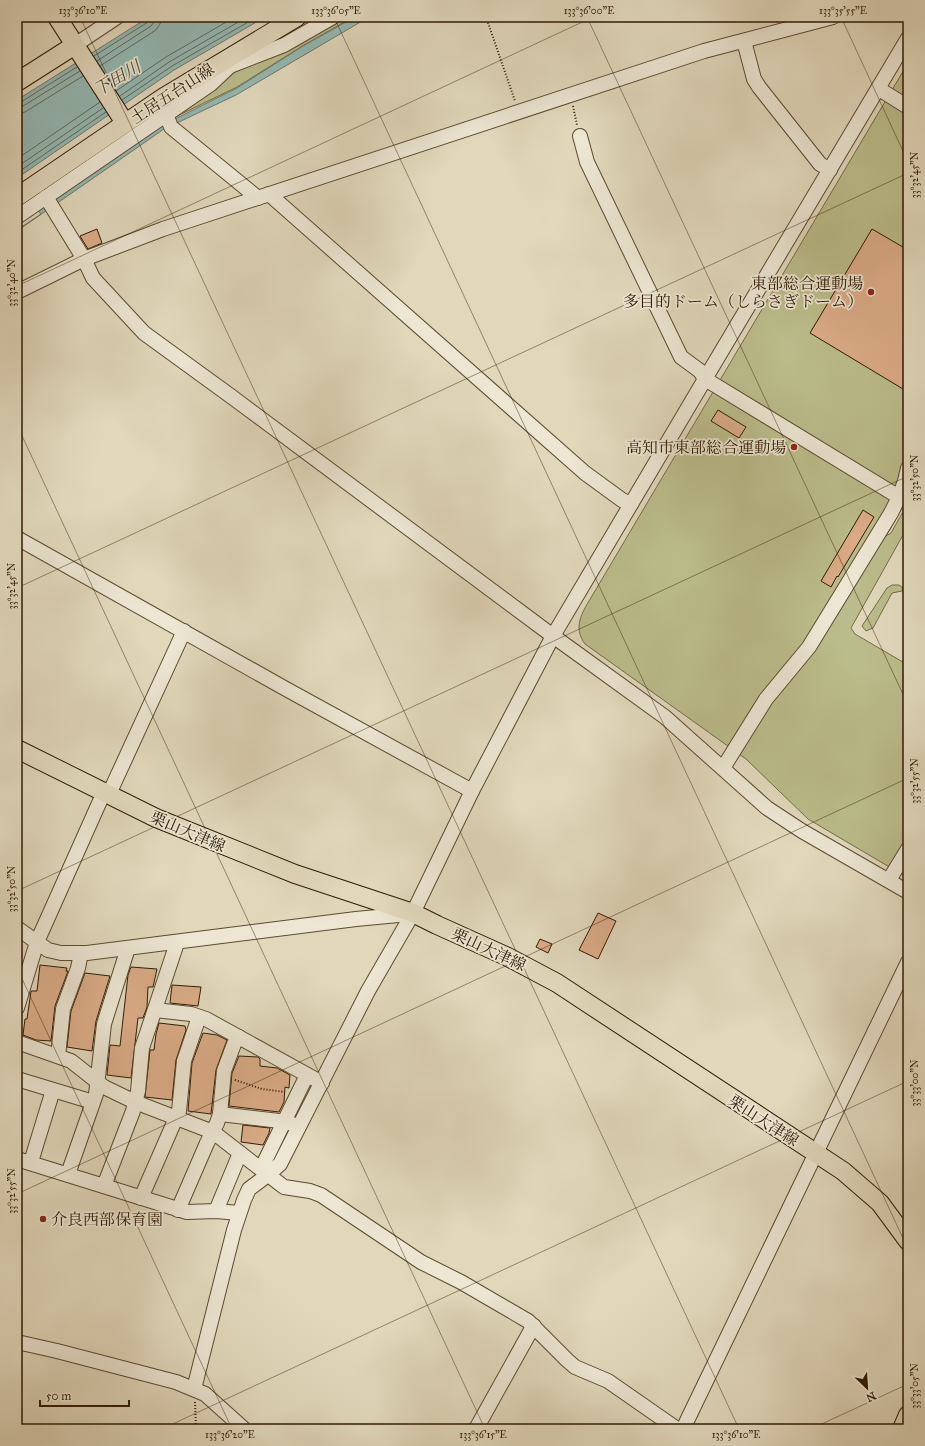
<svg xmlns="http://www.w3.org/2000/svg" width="925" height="1446" font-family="'IM FELL Great Primer','Noto Serif JP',serif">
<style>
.green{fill:#bbbc8b;stroke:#756b46}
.water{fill:#94b9b4;stroke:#6c796d}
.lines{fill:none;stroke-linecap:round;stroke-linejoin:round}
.shore{stroke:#626a5b;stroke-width:1}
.building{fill:#daac87;stroke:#2f1a02}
.minor-casing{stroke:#5c4a30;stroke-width:16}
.major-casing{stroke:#2f1a02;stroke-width:20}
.path{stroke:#2f1a02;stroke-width:2;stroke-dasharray:1 2;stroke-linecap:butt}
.minor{stroke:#ece6d3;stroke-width:14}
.major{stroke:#e1d8bc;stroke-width:18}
.ticks{fill:none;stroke:#2f1a02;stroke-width:1;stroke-opacity:0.45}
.poi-dot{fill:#8f2418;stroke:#ece6d3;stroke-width:1.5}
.labels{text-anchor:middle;stroke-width:3.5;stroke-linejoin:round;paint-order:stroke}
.street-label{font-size:16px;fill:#2f1a02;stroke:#ece6d3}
.poi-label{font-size:16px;fill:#2f1a02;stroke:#ece6d3;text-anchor:end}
.water-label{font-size:17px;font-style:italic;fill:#4d4a37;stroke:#ece6d3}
.neatline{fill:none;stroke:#2f1a02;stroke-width:1.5}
.ticks-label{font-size:10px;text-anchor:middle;fill:#2f1a02}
</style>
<rect width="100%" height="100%" fill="#e1d8bc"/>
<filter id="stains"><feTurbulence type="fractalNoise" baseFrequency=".005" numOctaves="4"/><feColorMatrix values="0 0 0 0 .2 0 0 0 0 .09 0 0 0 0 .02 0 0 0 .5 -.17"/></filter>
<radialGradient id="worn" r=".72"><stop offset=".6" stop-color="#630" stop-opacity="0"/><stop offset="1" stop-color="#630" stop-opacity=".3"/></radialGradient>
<g class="green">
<path d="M336,17H353L304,45L237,87L171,119L236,66Z"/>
<path d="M908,63V498L886,536L891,533L908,503V531L903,535L851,628L855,634L908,665V878L808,819L746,759L585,644C574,629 580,616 589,601Z"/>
<path d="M892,585H899L903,588L902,591L892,593L873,628L866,631L862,626L887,588Z"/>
</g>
<g class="water">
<path d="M149,17H265L174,70L17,178V100Z"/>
<path d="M355,17H369L236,95L164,129L17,231V230L41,214L38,211L161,126L237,88L303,46Z"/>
</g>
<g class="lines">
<g class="shore">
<path d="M94,56L148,22L150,17"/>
<path d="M97,61L151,26L154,22L155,17"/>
<path d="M100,66L156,30L160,24L161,17"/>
<path d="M116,91L166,57L235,17"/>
<path d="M120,96L169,62L247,17"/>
<path d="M122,100L172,66L257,17"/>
<path d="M17,103L21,102L77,67"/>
<path d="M17,108L23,106L80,71"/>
<path d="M17,114L25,112L83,76"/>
<path d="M17,159L100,102"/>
<path d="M17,167L103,108"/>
<path d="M17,173L106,112"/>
</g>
</g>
<g class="building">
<path d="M97,229L102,243L88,249L80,236Z"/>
<path d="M872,229L908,250V392L810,333Z"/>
<path d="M718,410L746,427L739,438L711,421Z"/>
<path d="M863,510L874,517L838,577L837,576L831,587L821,581Z"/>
<path d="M598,913L616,921L598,959L579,950Z"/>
<path d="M540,939L552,944L548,953L536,947Z"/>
<path d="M40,965L67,968L66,971H68L55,1006L51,1041L36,1040L23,1035L25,1019H27L31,991H37Z"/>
<path d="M131,967L157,969L153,987H148L147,1007L143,1018H138L131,1078L107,1075L110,1045L120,1046L128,975Z"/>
<path d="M85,973L110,976L96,1021L92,1051L67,1047L71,1011Z"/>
<path d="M172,985L201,987L198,1006L170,1003Z"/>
<path d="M159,1023L185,1026L186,1030L176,1060L172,1100L145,1097L150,1050H154L156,1034Z"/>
<path d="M203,1033L217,1035L227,1040L216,1070L211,1114L188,1111L192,1063Z"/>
<path d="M239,1056L258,1057L260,1059V1066L277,1068L290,1075L289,1088L285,1087L284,1102L279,1112L229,1106L232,1073Z"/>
<path d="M243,1125L270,1128L269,1133L263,1145L241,1142Z"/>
</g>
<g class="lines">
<g class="minor-casing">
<g id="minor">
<path d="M744,41L754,79L759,87L820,164L830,170"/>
<path d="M75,45L117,17"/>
<path d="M230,66L284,45L333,17"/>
<path d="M879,89L908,107"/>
<path d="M166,114L171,127L258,198"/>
<path d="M580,136L587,162L681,357L700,371L705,379L899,497L891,513L809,647L766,699L723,768"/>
<path d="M269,194L585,473L622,500L631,504"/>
<path d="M46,197L84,259L93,278L144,333L232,397L553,636L665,717L767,808L802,831L908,892"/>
<path d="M17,217L211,84L230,66L226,59"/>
<path d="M17,292L84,259L163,229L704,51L833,17"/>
<path d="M899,497L905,481L908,468"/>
<path d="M17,538L286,689L472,791"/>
<path d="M109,794L184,631"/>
<path d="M889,880L908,849"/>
<path d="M17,928L48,950L61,953H87L356,919L409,914"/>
<path d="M17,1008L37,942L104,792"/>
<path d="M155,1010L191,1014L206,1019L322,1083"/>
<path d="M17,1042L71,1061L104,1087L135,1102L213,1132L284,1187L310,1191L321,1195L421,1262L461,1282L528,1321L567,1360L575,1367L608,1381L677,1429"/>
<path d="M58,1056L63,1009L78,968L81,953"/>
<path d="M17,1079L93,1102"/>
<path d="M220,1114L288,1122L292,1124"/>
<path d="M17,1159L187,1212L216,1211L239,1213"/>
<path d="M31,1162L53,1090"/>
<path d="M261,1169L307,1075"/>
<path d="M68,1174L96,1094L104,1024L128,948"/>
<path d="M104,1186L133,1111L138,1091L142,1048L177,943"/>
<path d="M141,1198L179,1111L184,1061L199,1017"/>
<path d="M178,1210L207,1143L217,1123L220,1114L224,1071L234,1044L239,1037"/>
<path d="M216,1211L240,1153"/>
<path d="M17,1342L57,1351L176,1382L205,1394L244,1429"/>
<path d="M194,1389L234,1230L244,1200L249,1189L269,1174L280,1164L368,991L413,913L472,791L553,636L705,379L908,38"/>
<path d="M476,1429L530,1332L534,1326"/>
<path d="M683,1429L908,962"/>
</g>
</g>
<g class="major-casing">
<g id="major">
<path d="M57,17L125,123"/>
<path d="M17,82L75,45"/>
<path d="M17,197L164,97L297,17"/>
<path d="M17,749L156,818L295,874L413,913L437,925L508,957L557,983L843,1171L880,1203L908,1241"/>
<path d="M902,1429L908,1415"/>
</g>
</g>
<g class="path">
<path d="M486,17L515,101"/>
<path d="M573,106L577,125"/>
<path d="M235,1080L262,1089L285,1092"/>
<path d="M195,1402L196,1429"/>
</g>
<use href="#minor" class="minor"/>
<use href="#major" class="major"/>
</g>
<path class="ticks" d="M80,17L739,1429M334,17L908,1249M587,17L908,705M841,17L908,162M17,286L593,17M17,425L485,1429M17,588L908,173M17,891L908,476M17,968L232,1429M17,1194L908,778M162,1429L908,1081M811,1429L908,1384"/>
<g class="poi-dot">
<circle cx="871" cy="292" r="4"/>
<circle cx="794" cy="447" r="4"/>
<circle cx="43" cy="1219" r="4"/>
</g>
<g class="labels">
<g class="street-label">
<text transform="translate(172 93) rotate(-33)" y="6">土居五台山線</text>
<text transform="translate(188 831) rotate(23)" y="6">栗山大津線</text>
<text transform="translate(489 949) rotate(25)" y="6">栗山大津線</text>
<text transform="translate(764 1120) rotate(33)" y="6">栗山大津線</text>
</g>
<g class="poi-label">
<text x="863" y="289">東部総合運動場<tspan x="863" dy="18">多目的ドーム（しらさぎドーム）</tspan></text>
<text x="786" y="453">高知市東部総合運動場</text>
<text x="51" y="1225" text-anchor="start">介良西部保育園</text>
</g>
<g class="water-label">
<text transform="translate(117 78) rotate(-31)" y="6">下田川</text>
</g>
</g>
<rect width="925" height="1446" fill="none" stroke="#e1d8bc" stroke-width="44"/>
<g transform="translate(867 1388) rotate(155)" stroke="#ece6d3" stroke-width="3" paint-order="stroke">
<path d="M0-3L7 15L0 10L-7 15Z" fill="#2f1a02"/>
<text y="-6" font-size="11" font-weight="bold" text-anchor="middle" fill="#2f1a02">N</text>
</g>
<path d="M40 1400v6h89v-6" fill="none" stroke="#2f1a02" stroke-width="2"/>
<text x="46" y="1400" font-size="12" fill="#2f1a02" stroke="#ece6d3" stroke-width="3" paint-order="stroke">50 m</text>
<rect x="22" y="22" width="881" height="1402" class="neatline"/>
<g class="ticks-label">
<text x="83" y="14">133°36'10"E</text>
<text x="336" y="14">133°36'05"E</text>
<text x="589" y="14">133°36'00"E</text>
<text x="843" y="14">133°35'55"E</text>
<text transform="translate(914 175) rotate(-90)" y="4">33°32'45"N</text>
<text transform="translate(11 283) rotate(-90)" y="4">33°32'40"N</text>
<text transform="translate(914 478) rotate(-90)" y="4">33°32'50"N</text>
<text transform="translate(11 586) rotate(-90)" y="4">33°32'45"N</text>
<text transform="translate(914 781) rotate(-90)" y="4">33°32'55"N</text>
<text transform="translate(11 889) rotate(-90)" y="4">33°32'50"N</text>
<text transform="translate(914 1083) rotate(-90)" y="4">33°33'00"N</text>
<text transform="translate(11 1191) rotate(-90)" y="4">33°32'55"N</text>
<text transform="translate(914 1386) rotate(-90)" y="4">33°33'05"N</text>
<text x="230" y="1438">133°36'20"E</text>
<text x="483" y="1438">133°36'15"E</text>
<text x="736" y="1438">133°36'10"E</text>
</g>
<rect width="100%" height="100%" filter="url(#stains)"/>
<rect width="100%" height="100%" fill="url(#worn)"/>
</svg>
